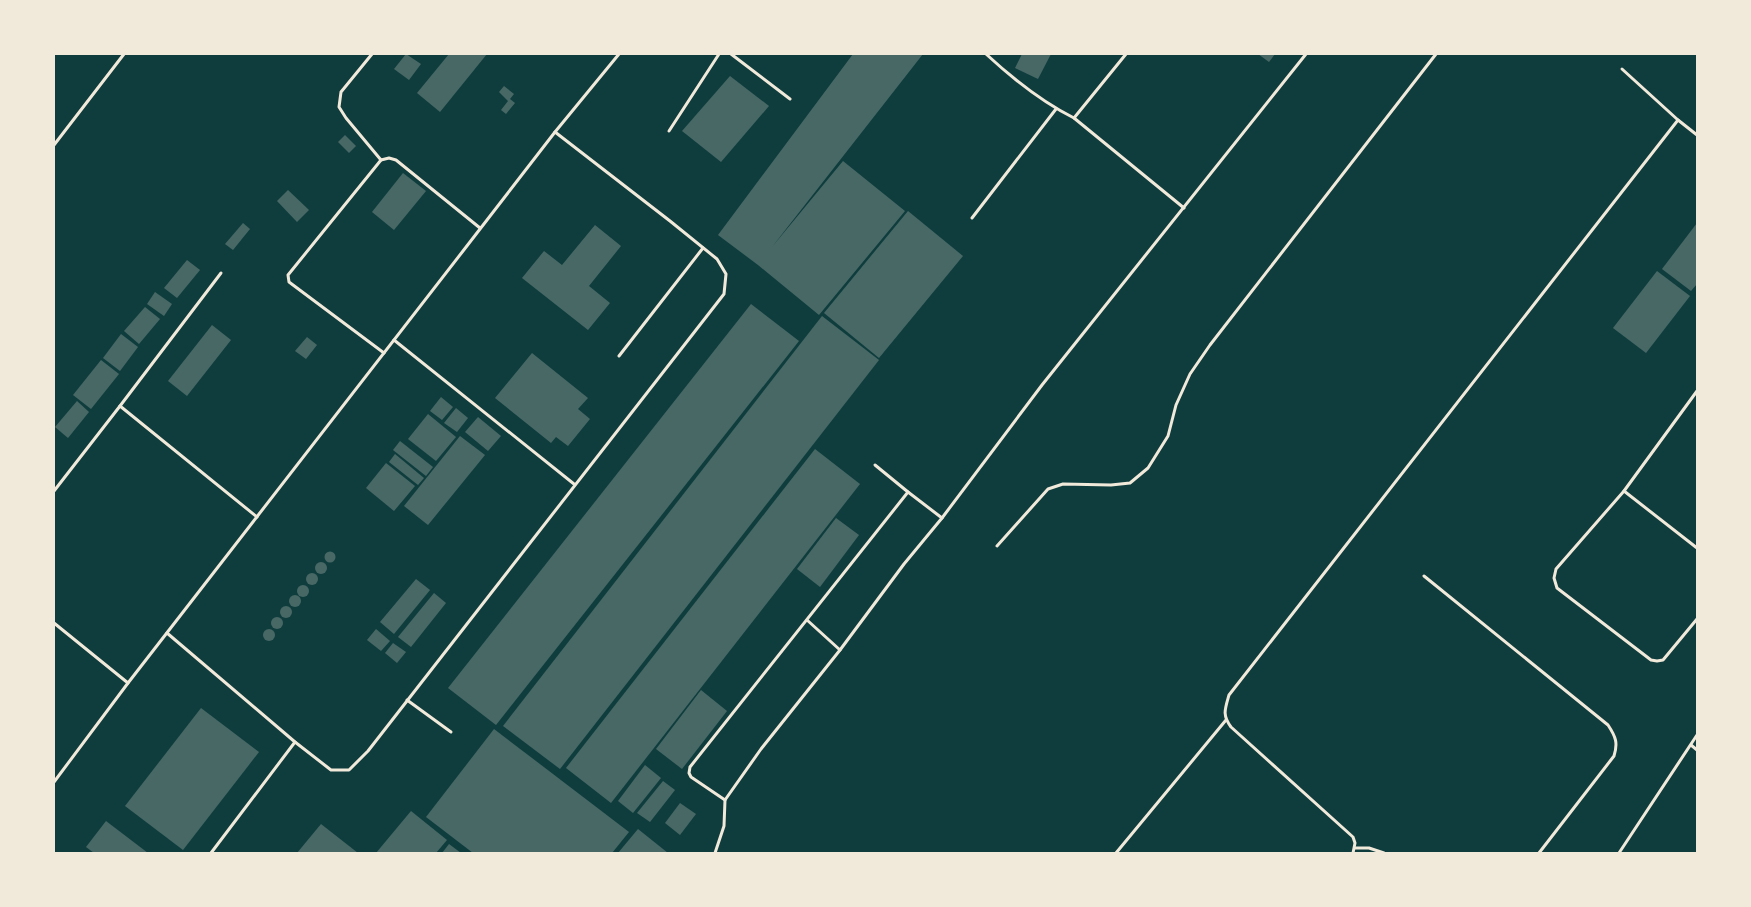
<svg xmlns="http://www.w3.org/2000/svg" width="1751" height="907" font-family="'Golos Text',sans-serif">
<style>
.building{fill:#486865}
.lines{fill:none;stroke-linecap:round;stroke-linejoin:round}
.service{stroke:#f1e9da;stroke-width:3}
</style>
<rect width="100%" height="100%" fill="#0f3d3e"/>
<g class="building">
<path d="M406,54L421,64L409,80L394,69Z"/>
<path d="M449,54H487L440,112L417,93Z"/>
<path d="M853,54H923L772,247L843,161L905,211L819,315L758,265L718,235Z"/>
<path d="M1022,54H1051L1038,79L1015,68Z"/>
<path d="M1258,54H1275L1269,62Z"/>
<path d="M730,76L769,106L721,162L682,131Z"/>
<path d="M504,86L514,94L510,99L515,103L506,114L501,110L508,101L499,92Z"/>
<path d="M345,135L356,146L349,153L338,142Z"/>
<path d="M403,173L426,191L394,230L372,212Z"/>
<path d="M288,190L309,210L297,222L277,201Z"/>
<path d="M908,211L963,256L879,358L824,313Z"/>
<path d="M243,223L250,229L233,250L225,244Z"/>
<path d="M1697,223V284L1691,291L1662,269Z"/>
<path d="M595,225L621,246L589,286L610,303L588,330L522,278L544,251L562,265Z"/>
<path d="M187,260L200,270L177,298L164,288Z"/>
<path d="M1657,271L1690,296L1646,353L1613,328Z"/>
<path d="M155,292L172,304L164,316L147,304Z"/>
<path d="M751,304L799,341L496,725L448,688Z"/>
<path d="M145,307L160,319L139,344L124,331Z"/>
<path d="M822,316L879,360L560,769L503,726Z"/>
<path d="M212,325L231,340L187,396L168,381Z"/>
<path d="M121,334L138,347L120,371L103,358Z"/>
<path d="M307,337L317,345L306,359L295,351Z"/>
<path d="M532,353L588,398L578,409L590,419L568,446L556,437L551,443L495,398Z"/>
<path d="M101,360L119,374L91,409L73,395Z"/>
<path d="M441,397L453,407L442,420L430,411Z"/>
<path d="M77,401L89,412L68,438L55,427Z"/>
<path d="M456,408L468,418L457,432L444,423Z"/>
<path d="M428,414L456,437L436,461L408,439Z"/>
<path d="M478,417L501,436L488,451L465,432Z"/>
<path d="M460,436L485,455L428,525L404,506Z"/>
<path d="M400,441L433,467L426,476L393,450Z"/>
<path d="M815,449L860,484L611,803L566,768Z"/>
<path d="M395,454L424,478L418,485L389,462Z"/>
<path d="M386,463L415,486L394,511L366,488Z"/>
<path d="M836,518L859,535L820,587L797,569Z"/>
<circle cx="330" cy="557" r="5.5"/>
<circle cx="321" cy="568" r="6"/>
<circle cx="312" cy="579" r="6"/>
<path d="M416,579L430,590L394,634L380,622Z"/>
<circle cx="303" cy="591" r="6"/>
<path d="M434,593L446,603L411,647L398,637Z"/>
<circle cx="295" cy="601" r="6"/>
<circle cx="286" cy="612" r="6"/>
<circle cx="277" cy="623" r="6"/>
<circle cx="269" cy="635" r="6"/>
<path d="M376,629L390,641L381,651L367,640Z"/>
<path d="M393,643L406,652L397,663L385,653Z"/>
<path d="M701,690L727,711L682,769L656,749Z"/>
<path d="M201,708L259,752L183,850L125,806Z"/>
<path d="M494,729L629,832L612,853H473L426,817Z"/>
<path d="M645,765L661,778L633,813L618,801Z"/>
<path d="M663,781L675,790L650,822L637,813Z"/>
<path d="M680,803L696,814L680,835L665,823Z"/>
<path d="M411,811L447,840L436,853H376Z"/>
<path d="M106,821L148,853H94L86,847Z"/>
<path d="M321,824L358,853H297Z"/>
<path d="M638,829L668,853H618Z"/>
<path d="M449,844L461,853H442Z"/>
</g>
<g class="lines">
<g class="service">
<path d="M372,54L341,92L339,107L346,118L381,160"/>
<path d="M731,54L790,99"/>
<path d="M986,54C1012,78 1042,102 1074,118L1184,208"/>
<path d="M1622,69L1678,120L1697,135"/>
<path d="M1074,118L1126,54"/>
<path d="M669,131L719,54"/>
<path d="M54,145L124,54"/>
<path d="M972,218L1056,109"/>
<path d="M394,340L574,484"/>
<path d="M384,353L289,282L288,275L381,160L389,158L396,160L480,228"/>
<path d="M619,356L703,248"/>
<path d="M1697,391L1624,491L1556,569L1554,578L1557,588L1651,660L1657,661L1663,660L1697,619"/>
<path d="M120,406L257,517"/>
<path d="M875,465L908,492"/>
<path d="M54,491L120,406L221,273"/>
<path d="M1624,491L1697,548"/>
<path d="M997,546L1048,489L1063,484L1111,485L1130,483L1148,468L1168,436L1176,405L1190,374L1210,345L1436,54"/>
<path d="M1424,576L1608,725C1616,737 1618,743 1614,756L1539,853"/>
<path d="M807,620L840,650"/>
<path d="M54,623L128,683"/>
<path d="M167,633L295,742L331,770H349L368,751L724,294L726,274L717,259L670,221L555,132"/>
<path d="M407,700L451,732"/>
<path d="M1691,745L1697,750"/>
<path d="M54,782L128,683L463,251L555,132L619,54"/>
<path d="M725,800L691,777L689,773L690,767L908,492L942,518"/>
<path d="M1355,848H1369L1384,853"/>
<path d="M211,853L295,742"/>
<path d="M715,853L724,826L725,800L761,749L840,650L904,564L942,518L1042,385L1306,54"/>
<path d="M1116,853L1226,720"/>
<path d="M1353,853L1355,843L1353,837L1231,727C1222,715 1225,709 1229,695L1678,120"/>
<path d="M1619,853L1697,735"/>
</g>
</g>
<rect width="1751" height="907" fill="none" stroke="#f1e9da" stroke-width="110"/>
</svg>
